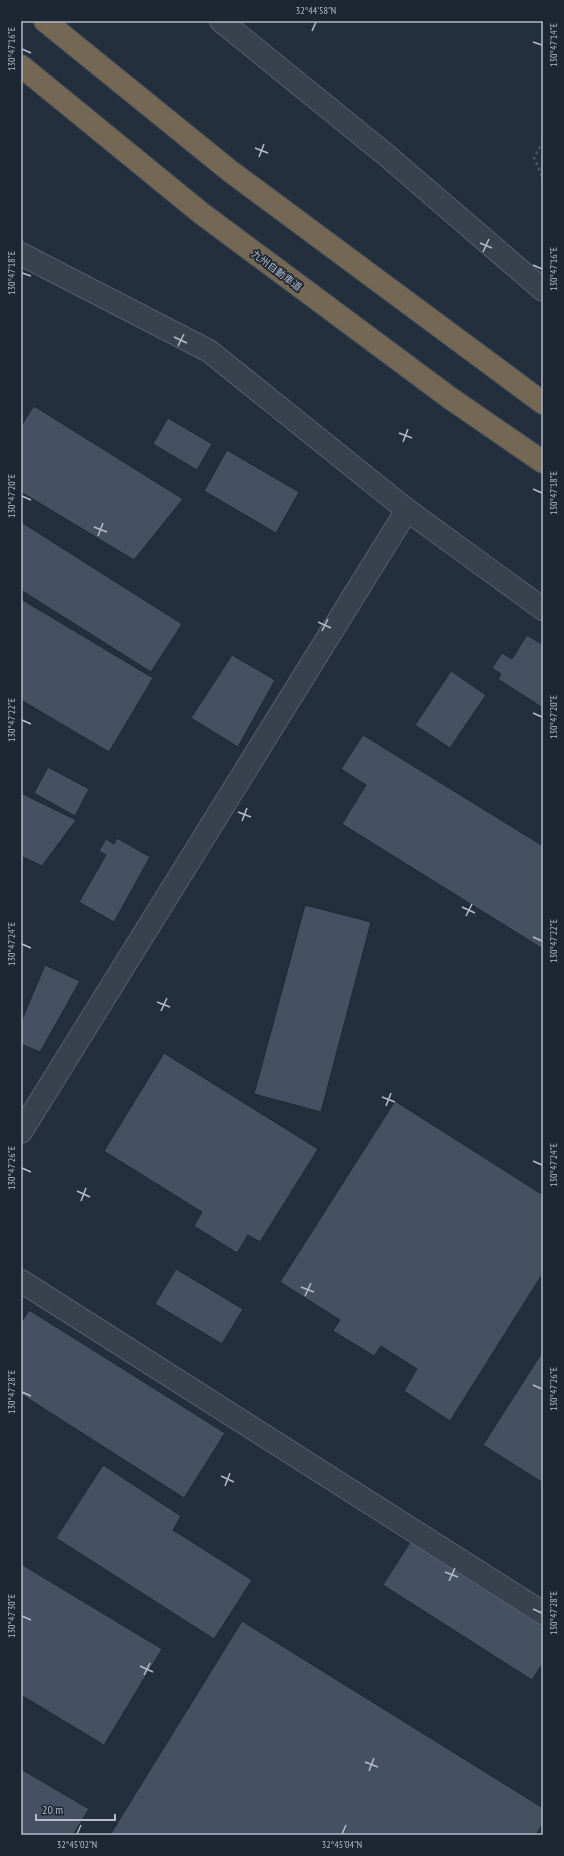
<svg xmlns="http://www.w3.org/2000/svg" width="564" height="1856" font-family="'PT Sans Narrow','Noto Sans JP',sans-serif">
<style>
.building{fill:#455162;stroke:#1f2835}
.lines{fill:none;stroke-linecap:round;stroke-linejoin:round}
.minor-casing{stroke:#565f6c;stroke-width:24}
.motorway-casing{stroke:#434c59;stroke-width:24}
.path{stroke:#44595c;stroke-width:2.5;stroke-dasharray:3 3;stroke-linecap:butt}
.minor{stroke:#38414e;stroke-width:22}
.motorway{stroke:#746855;stroke-width:22}
.ticks{fill:none;stroke:#b4bcc9;stroke-width:1.5}
.labels{text-anchor:middle;stroke-width:3.5;stroke-linejoin:round;paint-order:stroke}
.street-label{font-size:10px;fill:#b4bcc9;stroke:#1d2633}
.neatline{fill:none;stroke:#b4bcc9;stroke-width:1.5}
.ticks-label{font-size:10px;text-anchor:middle;fill:#b4bcc9}
</style>
<rect width="100%" height="100%" fill="#242f3e"/>
<g class="building">
<path d="M34,406L183,499L134,560L21,492V426Z"/>
<path d="M168,418L212,444L197,470L153,444Z"/>
<path d="M227,450L299,492L276,533L204,491Z"/>
<path d="M21,522L182,624L151,672L21,590Z"/>
<path d="M21,599L153,678L109,752L21,700Z"/>
<path d="M527,635L543,645V708L498,679L501,674L492,668L502,653L512,659Z"/>
<path d="M232,655L275,680L238,747L191,718Z"/>
<path d="M451,671L486,695L450,748L415,725Z"/>
<path d="M363,735L543,846V949L342,824L366,785L341,769Z"/>
<path d="M48,767L89,789L75,816L34,793Z"/>
<path d="M21,793L76,820L42,866L21,856Z"/>
<path d="M117,838L150,857L114,922L79,902L106,855L99,851L106,839L114,844Z"/>
<path d="M305,905L371,922L321,1112L254,1094Z"/>
<path d="M45,965L80,981L40,1052L21,1044V1022Z"/>
<path d="M164,1053L318,1149L260,1242L248,1235L237,1253L194,1226L202,1212L104,1151Z"/>
<path d="M395,1101L543,1195V1273L450,1421L404,1391L417,1369L381,1346L374,1356L333,1331L340,1320L280,1282Z"/>
<path d="M176,1269L243,1309L222,1344L155,1304Z"/>
<path d="M29,1310L225,1433L184,1498L21,1394V1323Z"/>
<path d="M543,1351V1483L483,1445Z"/>
<path d="M103,1465L181,1516L173,1530L252,1580L214,1639L56,1538Z"/>
<path d="M411,1541L543,1625V1663L532,1680L383,1585Z"/>
<path d="M21,1564L162,1649L104,1745L21,1695Z"/>
<path d="M242,1621L543,1808V1823L536,1835H110Z"/>
<path d="M21,1769L89,1809L73,1835H21Z"/>
</g>
<g class="lines">
<g class="minor-casing">
<g id="minor">
<path d="M221,21L385,154L543,290"/>
<path d="M21,254L209,351L407,510L543,609"/>
<path d="M21,1132L407,510"/>
<path d="M21,1281L543,1613"/>
</g>
</g>
<g class="motorway-casing">
<g id="motorway">
<path d="M45,21L230,171L543,403"/>
<path d="M21,66L201,213L450,398L543,462"/>
</g>
</g>
<path class="path" d="M543,141L534,158L543,178"/>
<use href="#minor" class="minor"/>
<use href="#motorway" class="motorway"/>
</g>
<path class="ticks" d="M312,31L316,22M533,42L542,45M22,49L31,53M255,148L268,153M259,157L264,144M480,243L492,248M483,252L489,239M533,265L542,269M22,273L31,276M174,337L187,343M178,346L184,334M399,433L412,438M403,442L408,429M533,489L542,493M22,496L31,500M94,527L107,532M98,536L103,523M318,622L331,628M322,631L328,619M533,713L542,717M22,720L31,724M238,812L251,817M242,821L247,808M462,907L475,913M466,916L472,904M533,937L542,941M22,944L31,948M157,1002L170,1007M161,1011L167,998M382,1097L395,1102M386,1106L391,1093M533,1161L542,1165M22,1168L31,1172M77,1191L90,1197M81,1201L86,1188M301,1287L314,1292M305,1296L311,1283M533,1385L542,1389M22,1392L31,1396M221,1476L234,1482M225,1486L230,1473M445,1572L458,1577M449,1581L455,1568M533,1609L542,1613M22,1616L31,1620M140,1666L153,1672M144,1675L150,1663M365,1762L378,1767M369,1771L374,1758M77,1834L81,1825M342,1834L346,1825"/>
<g class="labels">
<g class="street-label">
<text transform="translate(277 270) rotate(37)" y="4">九州自動車道</text>
</g>
</g>
<rect width="564" height="1856" fill="none" stroke="#1d2633" stroke-width="44"/>
<path d="M36 1814v6h79v-6" fill="none" stroke="#b4bcc9" stroke-width="2"/>
<text x="42" y="1814" font-size="12" fill="#b4bcc9" stroke="#1d2633" stroke-width="3" paint-order="stroke">20 m</text>
<rect x="22" y="22" width="520" height="1812" class="neatline"/>
<g class="ticks-label">
<text x="316" y="14">32°44'58"N</text>
<text transform="translate(553 45) rotate(-90)" y="4">130°47'14"E</text>
<text transform="translate(11 49) rotate(-90)" y="4">130°47'16"E</text>
<text transform="translate(553 269) rotate(-90)" y="4">130°47'16"E</text>
<text transform="translate(11 273) rotate(-90)" y="4">130°47'18"E</text>
<text transform="translate(553 493) rotate(-90)" y="4">130°47'18"E</text>
<text transform="translate(11 496) rotate(-90)" y="4">130°47'20"E</text>
<text transform="translate(553 717) rotate(-90)" y="4">130°47'20"E</text>
<text transform="translate(11 720) rotate(-90)" y="4">130°47'22"E</text>
<text transform="translate(553 941) rotate(-90)" y="4">130°47'22"E</text>
<text transform="translate(11 944) rotate(-90)" y="4">130°47'24"E</text>
<text transform="translate(553 1165) rotate(-90)" y="4">130°47'24"E</text>
<text transform="translate(11 1168) rotate(-90)" y="4">130°47'26"E</text>
<text transform="translate(553 1389) rotate(-90)" y="4">130°47'26"E</text>
<text transform="translate(11 1392) rotate(-90)" y="4">130°47'28"E</text>
<text transform="translate(553 1613) rotate(-90)" y="4">130°47'28"E</text>
<text transform="translate(11 1616) rotate(-90)" y="4">130°47'30"E</text>
<text x="77" y="1848">32°45'02"N</text>
<text x="342" y="1848">32°45'04"N</text>
</g>
</svg>
